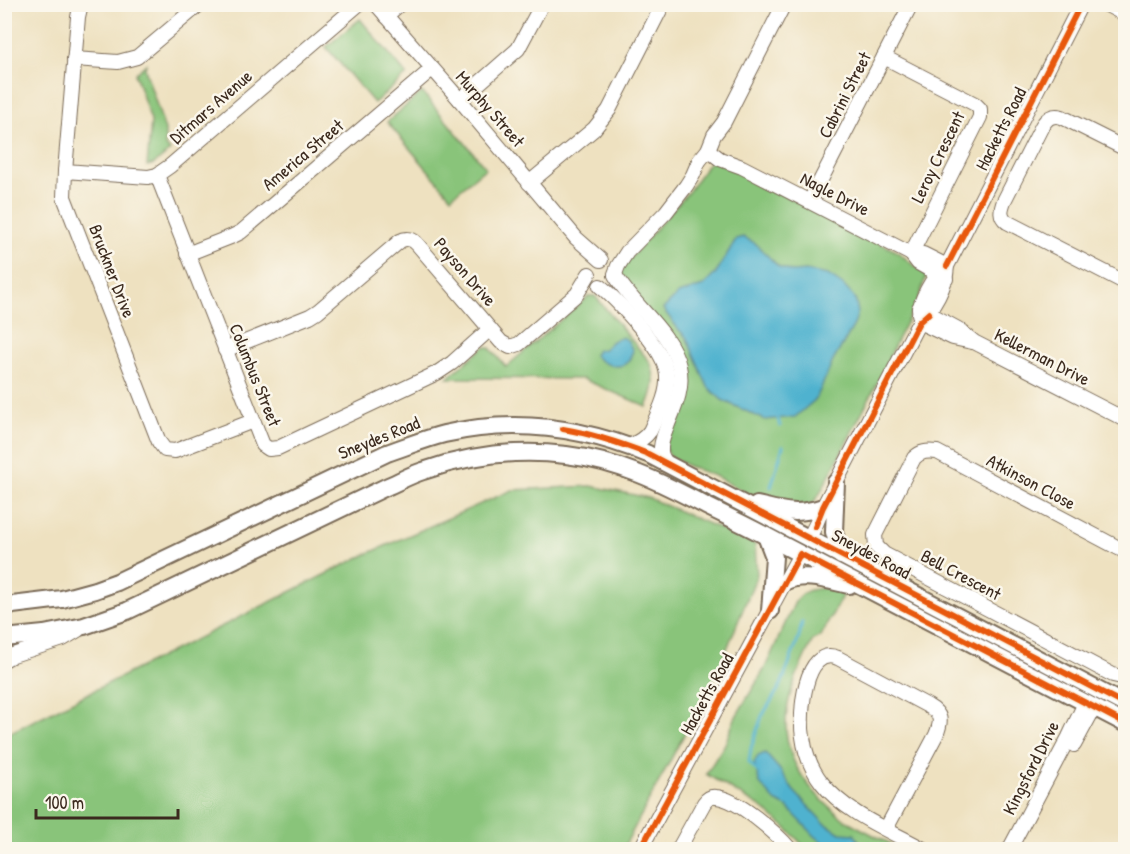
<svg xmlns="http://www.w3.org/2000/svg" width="1130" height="854" font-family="'Patrick Hand',sans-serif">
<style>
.green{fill:#89c47a;stroke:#62774c;stroke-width:1.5}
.water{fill:#50b2cf;stroke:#466e76;stroke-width:1.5}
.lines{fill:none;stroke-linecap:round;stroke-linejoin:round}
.stream{stroke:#50b2cf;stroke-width:3}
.minor-casing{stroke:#7a6a57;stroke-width:16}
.major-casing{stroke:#7a6a57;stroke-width:20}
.minor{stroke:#fff;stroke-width:14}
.major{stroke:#fff;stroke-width:16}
.cycleway-casing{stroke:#fbf7ec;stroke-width:10}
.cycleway{stroke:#e8590c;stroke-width:6}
.labels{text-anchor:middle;stroke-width:5;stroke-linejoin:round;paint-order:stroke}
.street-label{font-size:18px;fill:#3b2a1e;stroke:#fbf7ec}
</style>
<rect width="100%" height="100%" fill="#fbf7ec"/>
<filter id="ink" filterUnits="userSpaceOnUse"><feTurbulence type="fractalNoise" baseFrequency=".0167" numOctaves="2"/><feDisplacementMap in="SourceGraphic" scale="12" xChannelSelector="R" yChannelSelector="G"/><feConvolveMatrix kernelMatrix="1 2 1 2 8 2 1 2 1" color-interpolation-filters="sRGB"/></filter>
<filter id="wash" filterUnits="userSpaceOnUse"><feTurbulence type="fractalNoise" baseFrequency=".008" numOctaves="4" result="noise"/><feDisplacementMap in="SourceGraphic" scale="24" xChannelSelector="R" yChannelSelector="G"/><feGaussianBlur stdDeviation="1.35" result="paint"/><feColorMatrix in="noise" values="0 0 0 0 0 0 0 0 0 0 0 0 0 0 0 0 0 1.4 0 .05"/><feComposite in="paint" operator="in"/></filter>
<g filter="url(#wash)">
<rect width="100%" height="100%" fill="#eee1c0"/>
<g class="green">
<path d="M360,19L407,75L374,103L326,47Z"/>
<path d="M146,64L145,69L165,130V145L170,151L154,164L147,166L151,121L135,74Z"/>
<path d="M422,92L486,168L451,197L387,122Z"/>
<path d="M711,161H715L896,251L925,274L926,277L918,300L896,342L882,374L819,495L815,501L806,508L759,500L717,477L688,466L669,456L664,446L683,375L619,271L689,191L707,165Z"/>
<path d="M589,296H595L650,362C657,379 654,391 647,407L583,379L447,378L484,347H489L506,367Z"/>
<path d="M591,486L649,498L755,544L757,575L718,671L623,849H5V735L358,558L512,490Z"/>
<path d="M825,588L842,593V596L821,636L813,640C787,691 769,738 811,788C821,800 832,810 844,819C862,830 882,839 901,849H807L785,827L762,808L706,774L725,744L735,718L764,670L795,602C804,590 810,589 825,588Z"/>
</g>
<g class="water">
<path d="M743,237L755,243L779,267L792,272L807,271L828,275L843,285L855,298L858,312L854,325L833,361L816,399L795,417L765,420L722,400L708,387L686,337L679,330L663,309L678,294L703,286L716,273L736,239Z"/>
<path d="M623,337L628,341L633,351C631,354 631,357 629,360C620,372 602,364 594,355L597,350L604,349L612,341Z"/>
<path d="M765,753L780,770L793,790L823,822L840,833L854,834L861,844V849H831L815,836L787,807L775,801L760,784L754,763L758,756Z"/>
</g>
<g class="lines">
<g class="stream">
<path d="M778,419L780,426"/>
<path d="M771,487L783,446"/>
<path d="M759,773L749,762L751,748L762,716L781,685L799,637L802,622"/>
</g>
</g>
</g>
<g filter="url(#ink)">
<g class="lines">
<g class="minor-casing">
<g id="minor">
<path d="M81,4L78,17L65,171L64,197L159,442L165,450L175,451L253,421"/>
<path d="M376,4L460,100L576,238L601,260"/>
<path d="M1105,4L1126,15"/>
<path d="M386,16L400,4"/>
<path d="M884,57L975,104L980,109V117L911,254"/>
<path d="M74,59L118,62L137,57L200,4"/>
<path d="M460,100L518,49L542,4"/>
<path d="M1126,149L1062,117C1052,114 1047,118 1042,126L1004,201C1001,209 999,216 1007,222L1126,283"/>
<path d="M708,150L720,159L742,167L911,254L918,263L946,279"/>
<path d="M65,171L148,177L157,175L170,166L359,4"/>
<path d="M157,175L261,440L263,445L269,449L278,448L437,373L452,363L490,329"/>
<path d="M529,183L594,129L609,110L663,4"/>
<path d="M810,201L911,4"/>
<path d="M187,254L233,236L241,232L432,69"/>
<path d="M911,254H923L947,266"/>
<path d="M615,274L618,266L627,252L666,212L686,186L693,175L699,161L708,150L714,135L724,122L784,4"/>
<path d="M615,275C633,306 671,331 679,366C684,387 676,405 668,424C665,433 660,442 661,451C661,456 664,460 667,464"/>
<path d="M600,286C615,298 627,312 639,326C675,369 674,381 650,431C645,438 637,443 629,446"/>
<path d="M919,308L958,329L974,342L1126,420"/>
<path d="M919,314C919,302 933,276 943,269"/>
<path d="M919,322L953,338L972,342"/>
<path d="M225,350L310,316L318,311L400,241C407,237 413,239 418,245L501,342L510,347L519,344L577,294L589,274"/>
<path d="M809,538L817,522L823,507L919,322C934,308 946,287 947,266L1081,4"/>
<path d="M1126,552L937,452C927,451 921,451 914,458L875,535L876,546L884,554L1113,675L1126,678"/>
<path d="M4,660L13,655L63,639L78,630"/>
<path d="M1074,745L1094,708"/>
<path d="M886,829L936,735C942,721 942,714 928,706L838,658C804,644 799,716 803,737C805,753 812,770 822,783C846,814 891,831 925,850"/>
<path d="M640,850L800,554"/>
<path d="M678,850L704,803C707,799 710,796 716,797C737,798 777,834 791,850"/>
<path d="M1009,850L1069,737L1085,703"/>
</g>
</g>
<g class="major-casing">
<g id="major">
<path d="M836,482L834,532L841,556"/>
<path d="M757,505C783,511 796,516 823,507"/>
<path d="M766,536L774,557L770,611"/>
<path d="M786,581C804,572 830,581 849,585"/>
<path d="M4,606L62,599L95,590L117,582L387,453C405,447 424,439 444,434C513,418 583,427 648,454L1126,705"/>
<path d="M4,638L44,634L84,626L127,611L386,487C398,482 410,475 423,471C469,455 518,449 566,455C618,461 661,482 706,506C733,519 761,533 787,547C900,606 1013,665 1126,724"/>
</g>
</g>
<use href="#minor" class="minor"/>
<use href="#major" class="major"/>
<g class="cycleway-casing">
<g id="cycleway">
<path d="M947,266L1081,4"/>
<path d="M563,429C593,434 620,443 648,454L1126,705"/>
<path d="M815,527L823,507L919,322L929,313"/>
<path d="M640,850L800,554L1126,724"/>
</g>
</g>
<use href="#cycleway" class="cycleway"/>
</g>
</g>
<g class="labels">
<g class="street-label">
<text transform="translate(845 95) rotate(-63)" y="6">Cabrini Street</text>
<text transform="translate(211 107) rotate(-41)" y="6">Ditmars Avenue</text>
<text transform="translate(490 109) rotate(49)" y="6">Murphy Street</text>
<text transform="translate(1001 129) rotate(-63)" y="6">Hacketts Road</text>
<text transform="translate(303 155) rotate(-40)" y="6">America Street</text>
<text transform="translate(938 157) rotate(-64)" y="6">Leroy Crescent</text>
<text transform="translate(835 194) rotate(27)" y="6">Nagle Drive</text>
<text transform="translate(112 271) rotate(69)" y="6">Bruckner Drive</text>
<text transform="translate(465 272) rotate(49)" y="6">Payson Drive</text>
<text transform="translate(1042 357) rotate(27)" y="6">Kellerman Drive</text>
<text transform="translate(255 375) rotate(68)" y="6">Columbus Street</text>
<text transform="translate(379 438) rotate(-22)" y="6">Sneydes Road</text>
<text transform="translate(1031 482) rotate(28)" y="6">Atkinson Close</text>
<text transform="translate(871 554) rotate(28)" y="6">Sneydes Road</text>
<text transform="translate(961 575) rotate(28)" y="6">Bell Crescent</text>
<text transform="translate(707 694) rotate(-61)" y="6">Hacketts Road</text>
<text transform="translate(1031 768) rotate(-63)" y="6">Kingsford Drive</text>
</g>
</g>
<rect width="1130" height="854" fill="none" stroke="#fbf7ec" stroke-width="24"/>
<path d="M36 809v9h142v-9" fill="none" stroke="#3b2a1e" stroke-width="3"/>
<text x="45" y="809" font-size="18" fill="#3b2a1e" stroke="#fbf7ec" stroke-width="4.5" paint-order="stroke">100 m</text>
</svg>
